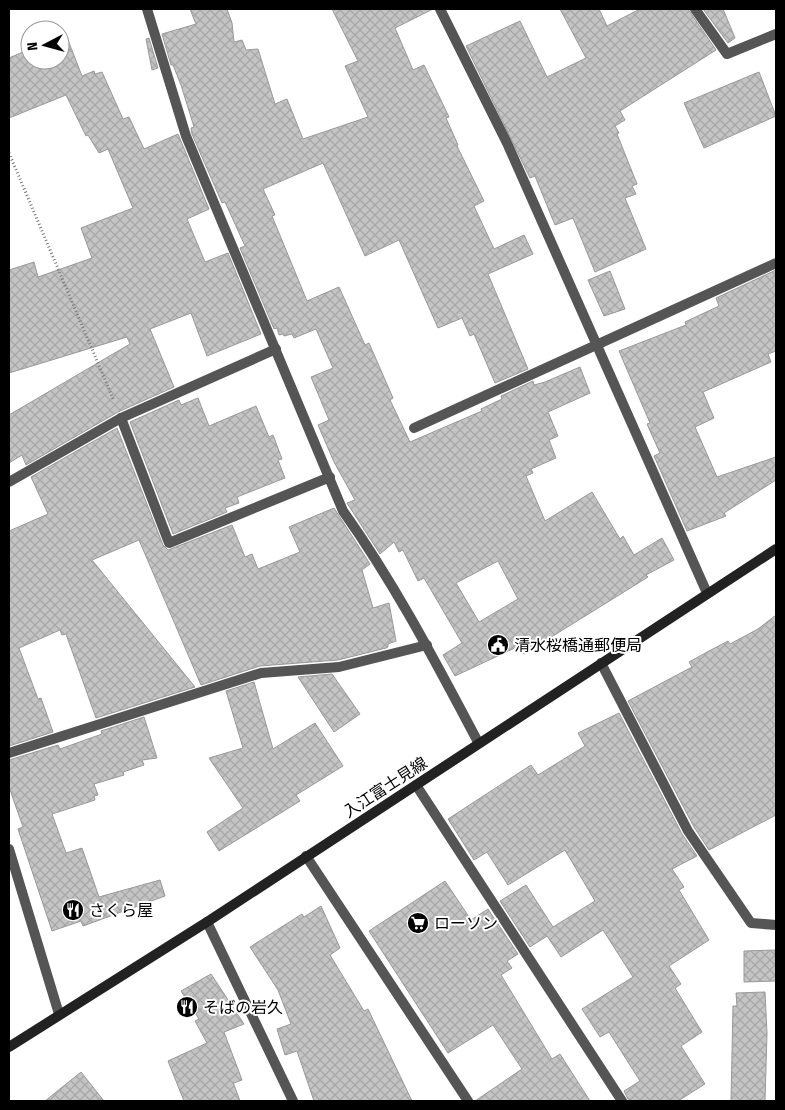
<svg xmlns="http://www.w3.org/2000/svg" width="785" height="1110" font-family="'Fira Sans Condensed','Noto Sans JP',sans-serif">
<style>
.building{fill:url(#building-cross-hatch);stroke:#999;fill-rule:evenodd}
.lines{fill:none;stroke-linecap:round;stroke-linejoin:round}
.path{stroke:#777;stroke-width:3;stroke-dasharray:1 2.5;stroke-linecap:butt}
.service{stroke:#555;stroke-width:10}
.minor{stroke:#555;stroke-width:10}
.secondary{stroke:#222;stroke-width:10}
.labels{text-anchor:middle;stroke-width:4;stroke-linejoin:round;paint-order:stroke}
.poi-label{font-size:16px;fill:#000;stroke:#fff;text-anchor:start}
.street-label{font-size:16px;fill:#000;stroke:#fff}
</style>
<defs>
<pattern id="building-cross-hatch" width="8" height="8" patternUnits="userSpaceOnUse" patternTransform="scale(1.25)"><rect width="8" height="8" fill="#c4c4c4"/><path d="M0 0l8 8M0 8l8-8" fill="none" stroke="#a7a7a7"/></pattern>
</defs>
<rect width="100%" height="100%" fill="#fff"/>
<g class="building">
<path d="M190,9H227L232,23L234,42L242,40L246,50L258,49L275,104L287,99L303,139L368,117L345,66L358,61L332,9H433L395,28L413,70L424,65L449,117L446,118L458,145L457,146L484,201L474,206L494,249L524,235L533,254L488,274L528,369L495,383L474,334L470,336L462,318L438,328L399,240L365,256L323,163L263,189L275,215L272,216L307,301L339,287L365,345L369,343L393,398L390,400L410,442L482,411L481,409L502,399L501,396L533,381L534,385L545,382L580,367L590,393L548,412L558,436L549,440L556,458L531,469L533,473L526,476L545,521L592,492L620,539L623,536L634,555L662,538L674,560L646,575L648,577L524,654L519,646L455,676L443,655L462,643L424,578L418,581L403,550L399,552L394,542L380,554L347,503L355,500L334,462L318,425L329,420L311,377L333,368L316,329L294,338L292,334L284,336L283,334L279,335L277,328L274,329L240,248L245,246L225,202L222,203L192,134L191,128L194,127L181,85L173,65H171L162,34L196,24ZM498,561L518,599L479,622L456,583Z"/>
<path d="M560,9H599L607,26L640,9H688L716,50L620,111L625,120L615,126L619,133L617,134L637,184L632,186L636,194L625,198L646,249L595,272L573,218L555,225L535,176L530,178L466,46L520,21L547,77L586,58Z"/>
<path d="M703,9H723L735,38L728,43Z"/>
<path d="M66,35L82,76L94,71L95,74L102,72L123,119L129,117L144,149L178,134L209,209L187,219L205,262L228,253L261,334L207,356L191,313L150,329L174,387L118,412L26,465L22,455L9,463V415L130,344L127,337L9,373V270L34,262L38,277L92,258L81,228L133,208L108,149L99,153L88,135L86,136L66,95L9,118V58L30,49V60H60V38Z"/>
<path d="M149,38L158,68L152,70L146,39Z"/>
<path d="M759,72L776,116L704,148L684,103Z"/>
<path d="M776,270V351L768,354L771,362L703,392L714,418L695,427L717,477L776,457V480L724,513L726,516L687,531L654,456L660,453L647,424L650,423L619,351L686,325L685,322L719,306L716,298Z"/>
<path d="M610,271L625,309L604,316L588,280Z"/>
<path d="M198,398L209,426L256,406L269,437L273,435L282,459L278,460L285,478L237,497L239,503L225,508L227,512L173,534L130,422L179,400L181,405Z"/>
<path d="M117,428L163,545L168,550L232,525L245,557L252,554L258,569L300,552L289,527L334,508L370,564L362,570L373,608L389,603L396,641L388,644V647L386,648L338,660L260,666L201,685L139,540L92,560L195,687L96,718L66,634L62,635L60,630L19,648L38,699L41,698L53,732L9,746V531L48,514L31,477Z"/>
<path d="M776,615V815L709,850L694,827L628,701L692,667L689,662L709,651L728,641L730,644L758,629Z"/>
<path d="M332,674L360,714L334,732L298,677Z"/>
<path d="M254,682L273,749L315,723L343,766L296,795L300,801L219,851L207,832L243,808L209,758L243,748L226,691Z"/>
<path d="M619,713L682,834L697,856L672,869L684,887L679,890L709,940L669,966L681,984L675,988L702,1032L681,1046L705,1084L678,1101H629L624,1091L640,1081L609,1032L600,1037L582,1009L633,977L603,930L561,957L547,936L530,947L500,901L526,885L553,927L595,901L565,850L508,885L487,852L474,860L448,819L531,765L538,775L585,746L578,733Z"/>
<path d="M144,717L157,758L142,760L144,765L123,772L124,775L94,784L98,795L94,796L95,800L52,814L66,853L82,848L99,897L160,880L165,896L83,926L81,921L52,931L18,829L23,827L9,787V760L58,745L60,749L102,734L101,731Z"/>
<path d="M445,881L471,920L488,909L518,954L507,961L512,968L501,975L552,1059L560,1054L590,1101H475L522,1069L493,1025L448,1053L369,931Z"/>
<path d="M321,906L340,948L330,955L364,1011L368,1009L412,1101H314L297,1051L285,1055L277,1029L291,1024L278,990L250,947L302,914L304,917Z"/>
<path d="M775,950L776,981L744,982V951Z"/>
<path d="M211,974L244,1024L224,1032L242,1080L234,1083L233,1082L240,1101H184L168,1061L207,1043L195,1021L199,1019L181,991Z"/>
<path d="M765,992L767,1033L765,1101H731L733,1006H737L736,993Z"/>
<path d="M81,1072L104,1101H45Z"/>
</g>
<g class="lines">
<path class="path" d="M9,153L114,401"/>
<g class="service">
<path d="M695,9L727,54L776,34"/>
<path d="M121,418L169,543L330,477"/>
<path d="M9,482L121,418L276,349"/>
<path d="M9,753L261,673L339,667L427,645"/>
</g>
<g class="minor">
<path d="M147,9L186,136L343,511C395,584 436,663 478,742"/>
<path d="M440,9L507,143L707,593"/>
<path d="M414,428L776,263"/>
<path d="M601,663L688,831L751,923L776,925"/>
<path d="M416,785L622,1101"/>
<path d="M9,849L59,1014"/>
<path d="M306,856L468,1101"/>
<path d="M207,922L293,1101"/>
</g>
<path class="secondary" d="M9,1047L207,922L776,549"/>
</g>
<defs>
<g id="civic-disc" transform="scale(1.125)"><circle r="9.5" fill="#000" stroke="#fff"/><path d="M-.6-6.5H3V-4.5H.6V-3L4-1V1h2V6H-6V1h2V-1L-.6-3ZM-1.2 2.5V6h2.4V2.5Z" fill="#fff"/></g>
<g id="restaurant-disc" transform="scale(1.125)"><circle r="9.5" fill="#000" stroke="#fff"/><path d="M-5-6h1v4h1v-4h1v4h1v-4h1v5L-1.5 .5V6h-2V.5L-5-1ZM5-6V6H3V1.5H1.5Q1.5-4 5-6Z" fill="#fff"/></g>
<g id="supermarket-disc" transform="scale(1.125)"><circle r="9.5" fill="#000" stroke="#fff"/><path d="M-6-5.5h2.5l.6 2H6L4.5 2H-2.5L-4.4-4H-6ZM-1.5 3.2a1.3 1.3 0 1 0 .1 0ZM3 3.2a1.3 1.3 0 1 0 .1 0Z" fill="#fff"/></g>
</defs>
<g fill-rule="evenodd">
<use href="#civic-disc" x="498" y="645"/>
<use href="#restaurant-disc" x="73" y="910"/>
<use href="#supermarket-disc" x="418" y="923"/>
<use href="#restaurant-disc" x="187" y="1007"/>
</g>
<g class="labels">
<g class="poi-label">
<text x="514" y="651">清水桜橋通郵便局</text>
<text x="89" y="916">さくら屋</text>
<text x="434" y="929">ローソン</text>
<text x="203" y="1013">そばの岩久</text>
</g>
<g class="street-label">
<text transform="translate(385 787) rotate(-33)" y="6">入江富士見線</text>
</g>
</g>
<rect width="785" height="1110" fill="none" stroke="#000000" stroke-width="20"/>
<g transform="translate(45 45) rotate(264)"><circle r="24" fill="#ffffff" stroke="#999999"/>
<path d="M0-4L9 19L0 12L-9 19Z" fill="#000000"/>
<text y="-8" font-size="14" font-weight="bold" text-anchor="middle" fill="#000000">N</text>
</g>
</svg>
